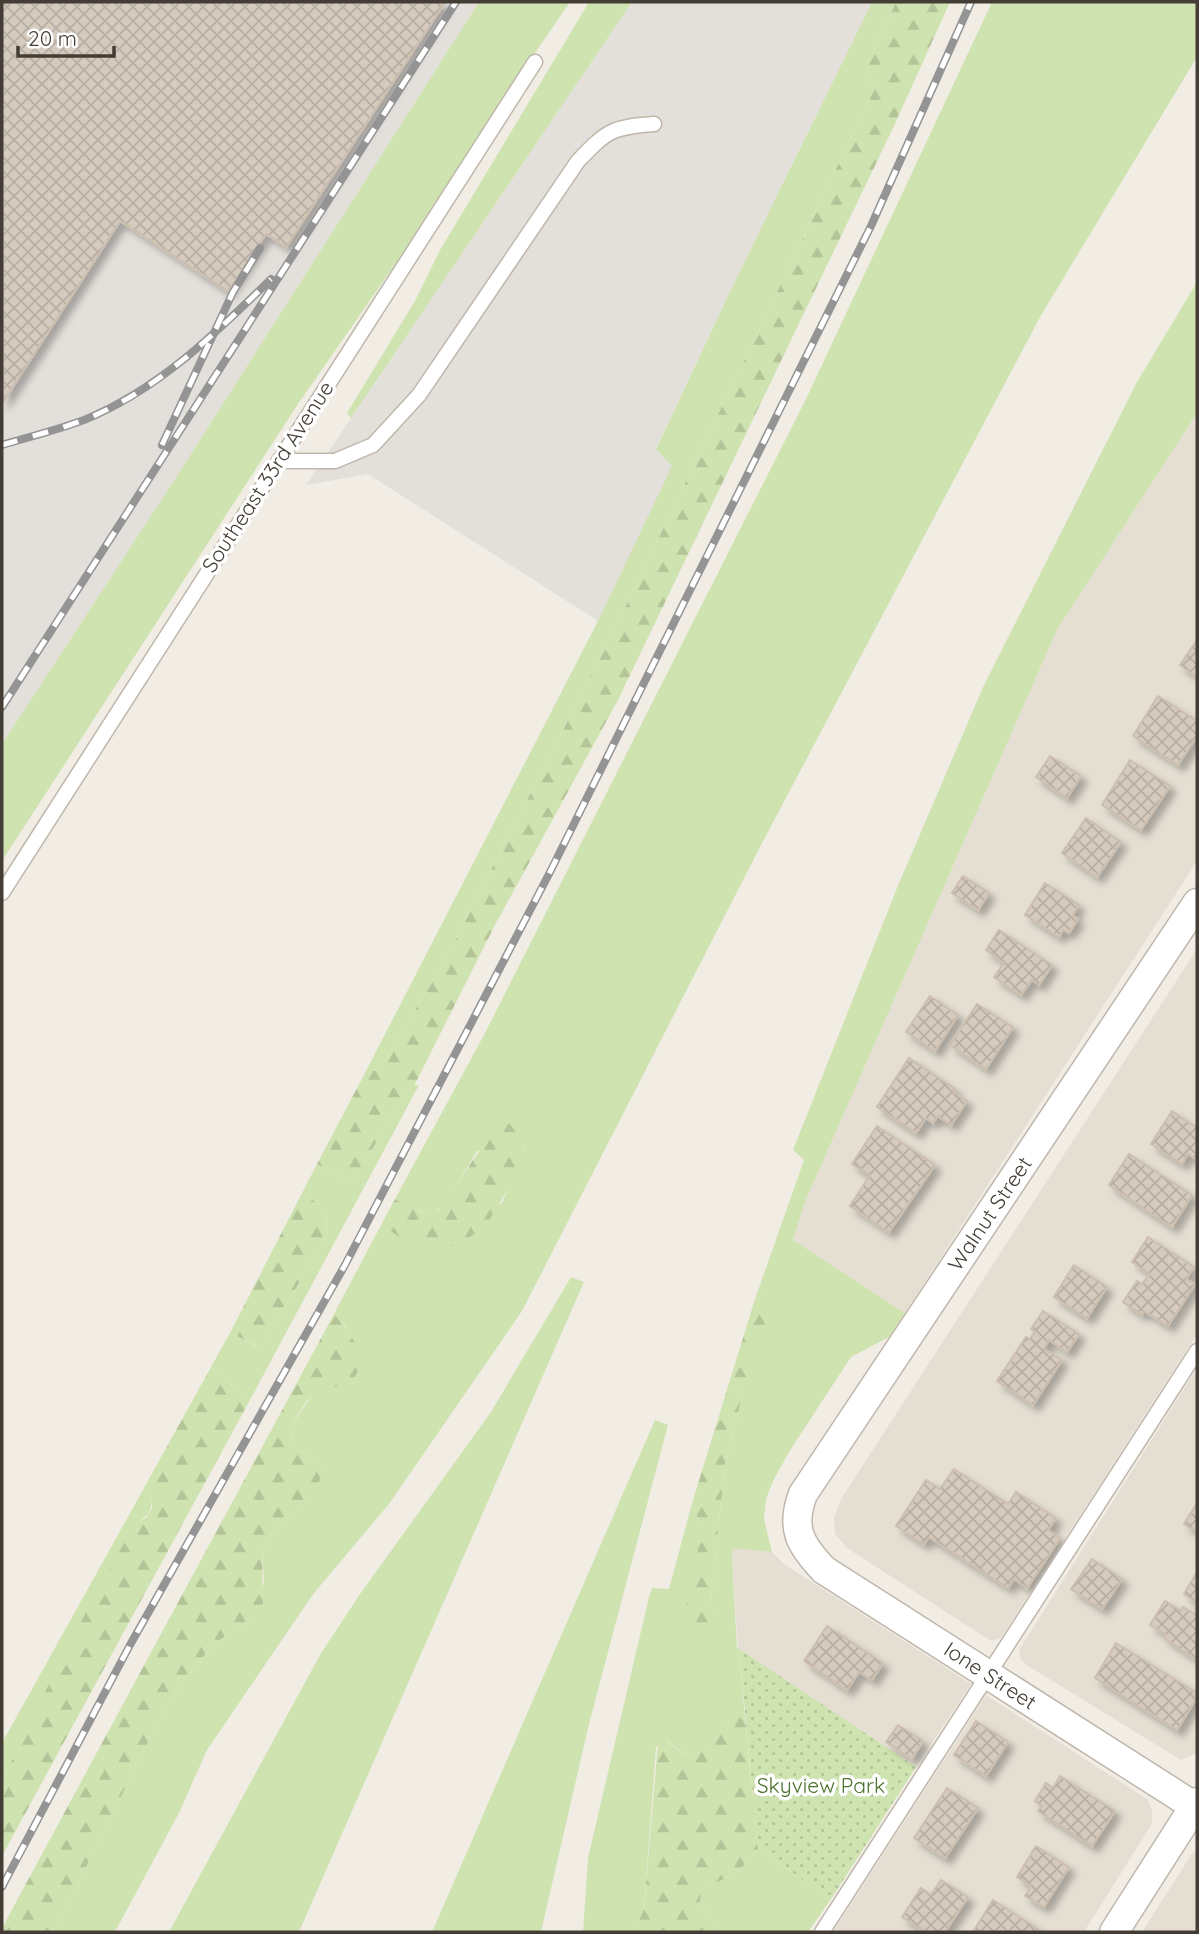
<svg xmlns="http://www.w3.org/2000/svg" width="1199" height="1934" font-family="Quicksand,sans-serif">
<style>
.residential{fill:#e5dfd3}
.industrial{fill:#e3dfda}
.green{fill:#cfe3b0}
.forest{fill:url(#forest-firs)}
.park{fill:url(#park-dots)}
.building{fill:url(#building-cross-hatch);stroke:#ccbfaf;stroke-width:2;filter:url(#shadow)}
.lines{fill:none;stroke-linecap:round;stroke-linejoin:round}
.service-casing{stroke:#bfb7ab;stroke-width:17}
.minor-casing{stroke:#bfb7ab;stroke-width:31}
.service{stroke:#fff;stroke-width:14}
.minor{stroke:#fff;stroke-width:28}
.rail-casing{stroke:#949494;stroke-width:8}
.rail{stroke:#fff;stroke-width:5;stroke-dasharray:16;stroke-linecap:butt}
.labels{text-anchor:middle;stroke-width:7;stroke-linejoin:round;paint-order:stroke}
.street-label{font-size:21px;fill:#433d35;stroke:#fff}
.park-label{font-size:21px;fill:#4a712c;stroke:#fff}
</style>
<defs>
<pattern id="forest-firs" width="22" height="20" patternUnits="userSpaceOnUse" patternTransform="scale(1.75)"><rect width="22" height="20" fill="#cfe3b0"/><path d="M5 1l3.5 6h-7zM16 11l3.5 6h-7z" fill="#b3c498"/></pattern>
<pattern id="park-dots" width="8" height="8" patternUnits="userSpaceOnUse" patternTransform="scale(1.75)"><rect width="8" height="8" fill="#cfe3b0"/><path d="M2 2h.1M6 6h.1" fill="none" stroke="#b3c498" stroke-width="1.8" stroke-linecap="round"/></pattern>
<pattern id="building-cross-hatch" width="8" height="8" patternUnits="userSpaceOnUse" patternTransform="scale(1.75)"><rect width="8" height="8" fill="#d5cbbe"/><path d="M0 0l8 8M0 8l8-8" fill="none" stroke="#b8afa4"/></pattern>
<filter id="shadow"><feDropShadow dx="6" dy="6" stdDeviation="3.5" flood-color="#0004"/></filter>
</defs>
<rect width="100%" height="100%" fill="#f1ede5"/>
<g class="residential">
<path d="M1197,413V861L905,1313L793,1240L805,1202L1057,630Z"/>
<path d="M1197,949V1334L1001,1638L991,1641L847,1548L835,1534L834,1518L841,1499Z"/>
<path d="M1197,1368V1753L1181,1760L1025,1664L1021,1660L1019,1650Z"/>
<path d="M733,1547L772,1552L784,1564L971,1684L916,1767L738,1649L732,1556Z"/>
<path d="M986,1695L1147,1799L1152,1809V1824L1084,1932H833Z"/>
<path d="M1197,1848V1932H1142L1193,1852Z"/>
</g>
<g class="industrial">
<path d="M2,2H479L175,479L2,744Z"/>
<path d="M632,2H872L735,281L656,448L673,466L598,621L368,474L306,485Z"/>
</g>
<g class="green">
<path d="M479,2H570L489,120L398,260L296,407L2,861V744L175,479Z"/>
<path d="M589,2H632L351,418L347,413L415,301L440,250Z"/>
<path d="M872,2H896L866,67L874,90L614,631L441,967L387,1057L375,1071H366L598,621L672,466L656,449L735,281Z"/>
<path d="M992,2H1197V57L1040,317L759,849L522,1311L389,1504L314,1593L207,1750L179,1813L115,1932H54L152,1734L184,1679L215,1643L256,1616L264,1582L262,1551L275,1526L309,1501L322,1472L320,1466L294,1446L291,1426L313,1394L327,1386L347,1328L334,1314L381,1225L418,1247L502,1203L524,1147L477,1151L445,1204L434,1213L411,1209L395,1199L485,1033L806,399Z"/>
<path d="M1197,282V413L1057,630L805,1202L793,1240L905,1313L889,1337L851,1357L789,1452L773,1481L766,1499L764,1519L772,1552L733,1548L732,1556L737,1648L739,1649L743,1696C730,1712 712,1763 685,1753C679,1751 672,1744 667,1741L656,1747L644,1909L634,1932H583L588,1858L649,1597L652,1588L669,1589L692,1503L700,1525L714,1623L711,1598L725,1464L744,1389L763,1294L755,1299L804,1160L793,1150L897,888L984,685L1137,382Z"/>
<path d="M419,1085L250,1400L211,1367L230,1333L258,1347L265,1342L326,1236C329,1207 325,1209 302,1193L317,1164L352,1182L411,1086Z"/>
<path d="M571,1277L584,1282L299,1932H169L320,1655L360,1594L491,1412Z"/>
<path d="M655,1420L668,1425L589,1724L541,1932H432Z"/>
<path d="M144,1488L152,1498C152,1511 148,1516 137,1523L2,1781V1743Z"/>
<path d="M758,1849L831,1899L808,1932H721L700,1904L701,1889L729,1877L740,1870Z"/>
</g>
<g class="forest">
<path d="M896,2H950L894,126L618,700L495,925L414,1086H411L352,1182L317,1164L366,1071H375L387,1057L441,967L614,631L874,90L866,67Z"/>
<path d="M508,1123C516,1128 522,1133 523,1144C525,1160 496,1214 484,1226C473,1237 450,1249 435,1250C417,1252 396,1234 381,1225L395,1199C409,1207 423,1215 438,1211C463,1181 475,1146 508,1123Z"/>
<path d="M302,1193C325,1209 329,1207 326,1236L265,1342L259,1347L230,1333Z"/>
<path d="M763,1294L771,1296L774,1299L744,1389L725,1464L711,1598L714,1623L713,1635L710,1637H702L691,1625L687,1604L701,1535L700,1525L692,1503L755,1299Z"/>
<path d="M334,1314C347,1328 368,1354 356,1375C354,1379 347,1384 343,1387C311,1385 307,1402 291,1426L294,1446L320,1466L322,1472L318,1486L309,1501L275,1526L262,1551L263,1603L256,1616L215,1643L184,1679L152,1734L54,1932H2V1928Z"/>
<path d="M211,1367L250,1400L2,1856V1781L64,1653L120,1550L137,1523L146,1518L152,1508V1498L144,1488Z"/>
<path d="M743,1696L758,1849L740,1870L729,1877L701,1889L700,1904L721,1932H634L644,1909L658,1742L663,1739C670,1743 679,1752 687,1754C714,1759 729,1712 743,1696Z"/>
</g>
<path class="park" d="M739,1649L916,1767L831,1899L758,1849Z"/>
<g class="building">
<path d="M2,2H445L286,247L266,234L228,291L120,221L3,402Z"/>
<path d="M1197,640V677L1180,665Z"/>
<path d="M1158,696L1197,721V736L1178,765L1133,736Z"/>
<path d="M1050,756L1081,776L1067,798L1036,777Z"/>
<path d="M1130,760L1170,786L1141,830L1102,805Z"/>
<path d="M1086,818L1121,842L1097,877L1062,853Z"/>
<path d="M963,876L989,893L978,910L952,893Z"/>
<path d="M1045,883L1079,905L1072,916L1078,919L1069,933L1063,930L1059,937L1025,915Z"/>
<path d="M999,930L1052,965L1039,985L1032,980L1021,995L994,977L1004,963L986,950Z"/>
<path d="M930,996L958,1015L935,1051L906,1032Z"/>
<path d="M977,1004L1013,1027L986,1069L950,1045Z"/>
<path d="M909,1058L955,1089L953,1092L967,1101L951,1125L938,1116L933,1123L926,1118L916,1133L877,1107Z"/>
<path d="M1172,1111L1197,1128V1160L1188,1154L1182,1164L1151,1144Z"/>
<path d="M877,1126L935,1165L889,1232L850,1206L870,1175L852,1164Z"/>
<path d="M1129,1154L1192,1195L1172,1227L1109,1185Z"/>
<path d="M1148,1237L1194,1267L1186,1279L1195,1284L1168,1326L1144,1311L1142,1315L1123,1302L1137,1281L1142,1284L1150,1274L1132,1262Z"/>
<path d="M1074,1265L1107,1287L1087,1318L1054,1297Z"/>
<path d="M1043,1311L1079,1334L1067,1352L1049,1340L1044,1349L1062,1360L1033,1405L997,1381L1026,1337L1030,1339L1035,1331L1031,1329Z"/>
<path d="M954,1469L1008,1504L1016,1492L1056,1518L1048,1530L1060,1538L1027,1588L1014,1579L1008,1588L929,1537L924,1544L896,1526L926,1480L940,1489Z"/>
<path d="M1197,1503V1532L1184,1524Z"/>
<path d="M1092,1559L1122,1579L1102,1609L1071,1589Z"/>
<path d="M1197,1572V1603L1184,1594Z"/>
<path d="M1165,1601L1181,1611L1183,1607L1197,1616V1660L1164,1638L1166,1635L1150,1625Z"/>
<path d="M827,1626L883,1663L872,1680L859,1672L847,1690L804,1661Z"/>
<path d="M1116,1643L1197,1693V1697L1177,1730L1095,1678Z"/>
<path d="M976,1721L1008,1742L986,1776L954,1755Z"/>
<path d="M898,1725L923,1741L912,1759L886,1742Z"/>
<path d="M1060,1776L1115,1811L1092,1846L1038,1811L1042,1806L1035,1801L1046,1783L1053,1788Z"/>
<path d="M947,1788L978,1808L945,1858L914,1838Z"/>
<path d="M1036,1846L1069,1867L1044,1907L1025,1896L1031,1886L1017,1877Z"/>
<path d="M941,1880L968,1897L945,1932H926L902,1917L921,1888L931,1895Z"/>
<path d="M993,1900L1038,1929L1036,1932H973Z"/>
</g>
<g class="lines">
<g class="service-casing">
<g id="service">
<path d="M279,461H335L373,445L419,395L578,161C607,131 611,127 654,124"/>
<path d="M2,893L535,62"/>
<path d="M822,1932L1197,1351"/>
</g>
</g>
<g class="minor-casing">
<g id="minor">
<path d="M1197,903L803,1494C790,1528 800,1545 824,1570L1197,1808"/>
<path d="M1114,1932L1197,1802"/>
</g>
</g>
<use href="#service" class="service"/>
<use href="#minor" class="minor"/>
<g class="rail-casing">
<g id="rail">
<path d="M2,445C29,437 57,430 84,420C158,390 215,334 271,279"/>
<path d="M162,445L233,292L260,248"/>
<path d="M2,707L456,2"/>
<path d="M2,1887L130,1645L345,1265L549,874L871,226L971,2"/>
</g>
</g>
<use href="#rail" class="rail"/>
</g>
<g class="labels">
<g class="street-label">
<text transform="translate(268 477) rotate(-57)" y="7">Southeast 33rd Avenue</text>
<text transform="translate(990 1214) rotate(-56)" y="7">Walnut Street</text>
<text transform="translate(990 1676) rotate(33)" y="7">Ione Street</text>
</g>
<g class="park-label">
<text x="821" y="1793">Skyview Park</text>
</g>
</g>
<rect width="1199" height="1934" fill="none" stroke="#433d35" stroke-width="7"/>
<path d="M18 46v10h96v-10" fill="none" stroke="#433d35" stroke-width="3.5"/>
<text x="28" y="46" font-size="21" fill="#433d35" stroke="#ffffff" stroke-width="5" paint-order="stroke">20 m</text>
</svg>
